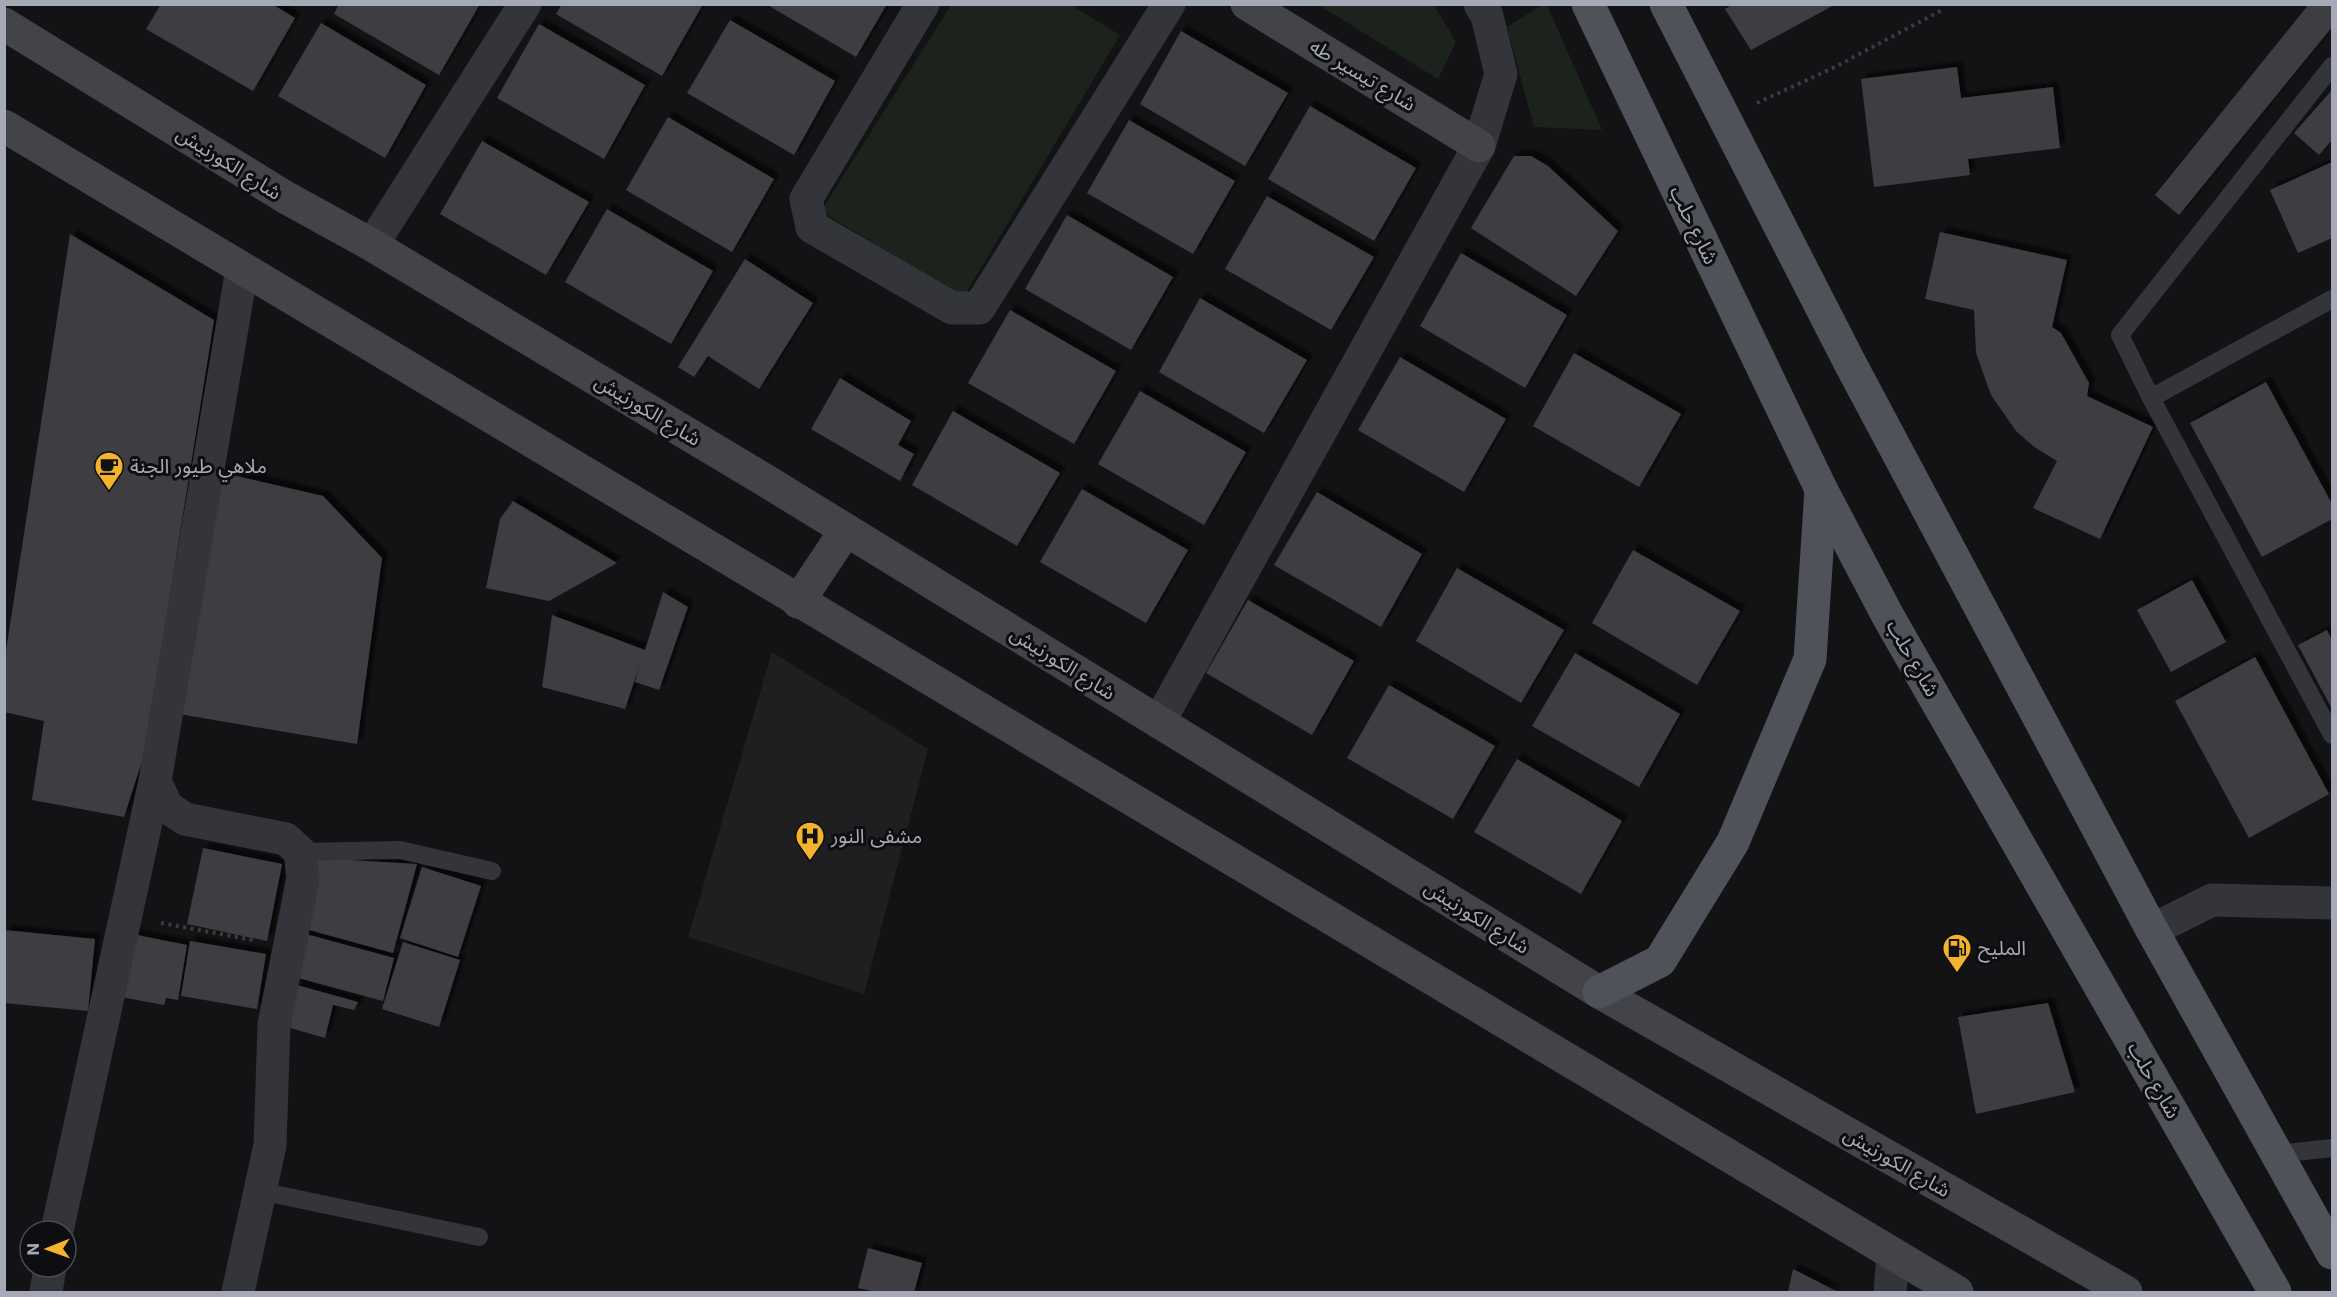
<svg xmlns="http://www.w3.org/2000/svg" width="2337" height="1297" font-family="Inter,'Noto Sans Arabic',sans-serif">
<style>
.built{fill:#1f1f22}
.green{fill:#1b231c}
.building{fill:#3d3e42;filter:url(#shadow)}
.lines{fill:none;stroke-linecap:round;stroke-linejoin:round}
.path{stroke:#3a3c41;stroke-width:4;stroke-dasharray:3 4.5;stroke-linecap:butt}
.lane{stroke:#34353a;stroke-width:18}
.street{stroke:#34353a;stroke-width:33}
.secondary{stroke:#42444a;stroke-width:33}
.primary{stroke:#505259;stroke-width:33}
.labels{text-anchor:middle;stroke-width:6;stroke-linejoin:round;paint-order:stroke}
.street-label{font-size:20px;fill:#a5aab6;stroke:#0e0e10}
.poi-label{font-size:20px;fill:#a5aab6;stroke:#0e0e10;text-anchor:start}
</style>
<defs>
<filter id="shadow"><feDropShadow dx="5.5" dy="-5.5" stdDeviation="1.5" flood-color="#0009"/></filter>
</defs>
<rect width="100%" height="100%" fill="#131315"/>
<path class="built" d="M772,652L928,749L864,994L688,937Z"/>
<g class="green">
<path d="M951,5H1071L1120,35L963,298L821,211Z"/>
<path d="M1319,5H1434L1456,42L1438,79Z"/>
<path d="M1542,5H1547L1602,130L1534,127L1507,27Z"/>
</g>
<g class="building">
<path d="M161,4H272L295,18L253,91L146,29Z"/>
<path d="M339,4H480L439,75L334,14Z"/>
<path d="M562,4H703L662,76L556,14Z"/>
<path d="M766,4H887L856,57Z"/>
<path d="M1733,4H1836L1751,50L1725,9Z"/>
<path d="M2309,4H2332V27L2179,215L2155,195Z"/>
<path d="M730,20L835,81L794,155L687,93Z"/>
<path d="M321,23L426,85L385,158L278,96Z"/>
<path d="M539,24L645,85L604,159L497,98Z"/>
<path d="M1181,31L1288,93L1245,166L1140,104Z"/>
<path d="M1957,67L1961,98L2053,87L2060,148L1968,159L1970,175L1874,187L1861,79Z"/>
<path d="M2332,90V140L2319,155L2294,133Z"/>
<path d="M1310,106L1416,168L1374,241L1268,179Z"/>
<path d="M668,117L774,179L732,252L626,190Z"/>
<path d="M1129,120L1235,181L1193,254L1087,193Z"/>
<path d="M482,141L589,202L546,275L440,214Z"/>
<path d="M1514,156H1531L1548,166L1618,231L1576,296L1471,228Z"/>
<path d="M2332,162V238L2298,253L2270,190Z"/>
<path d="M1267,196L1374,257L1331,330L1225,269Z"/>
<path d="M607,209L713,271L671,344L565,282Z"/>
<path d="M1067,215L1173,277L1131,350L1025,289Z"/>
<path d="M1940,232L2067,260L2052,327L2061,333L2089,383L2087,396L2153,427L2100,539L2033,508L2057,461L2033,446L2016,431L1991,395L1976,353L1974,310L1925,299Z"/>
<path d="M70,234L214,320L145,752L124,817L32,800L44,721L4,712V664Z"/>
<path d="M1461,253L1567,315L1525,388L1420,326Z"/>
<path d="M745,259L813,303L759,389L708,356L694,377L678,367Z"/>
<path d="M1200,298L1307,360L1264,433L1159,372Z"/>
<path d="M1010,310L1116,371L1074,444L968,383Z"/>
<path d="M1574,353L1681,414L1639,487L1533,426Z"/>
<path d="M1400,357L1506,419L1464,492L1358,430Z"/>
<path d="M840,378L911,421L898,445L914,454L900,481L811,429Z"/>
<path d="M2266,382L2332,504V519L2262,557L2190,423Z"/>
<path d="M1140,391L1246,452L1204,525L1098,464Z"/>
<path d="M953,411L1060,473L1017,546L912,485Z"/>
<path d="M219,472L323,496L382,558L357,744L173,713Z"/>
<path d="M1082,489L1188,550L1146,623L1040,562Z"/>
<path d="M1317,492L1422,554L1381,627L1274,565Z"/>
<path d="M513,501L617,563L549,601L486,588L500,519Z"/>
<path d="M1633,550L1740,611L1697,685L1592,623Z"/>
<path d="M1457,568L1564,630L1521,703L1416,641Z"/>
<path d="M2192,580L2226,642L2171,672L2137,610Z"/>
<path d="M663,592L688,607L659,690L635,682L640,664L625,709L542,687L552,615L645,650Z"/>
<path d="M1248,600L1354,661L1312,735L1206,673Z"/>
<path d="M2327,630L2332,640V709L2298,645Z"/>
<path d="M1575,653L1680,714L1639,787L1532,726Z"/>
<path d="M2255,657L2329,794L2249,838L2175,701Z"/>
<path d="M1389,685L1495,746L1453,819L1347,758Z"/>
<path d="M1517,759L1622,821L1581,894L1474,832Z"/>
<path d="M203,848L282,864L267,941L187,924Z"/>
<path d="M315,858L417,864L393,953L302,928Z"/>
<path d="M422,867L481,886L458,957L400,938Z"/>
<path d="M4,930L95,939L88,1011L4,1003Z"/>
<path d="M302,933L394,958L383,1001L291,976Z"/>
<path d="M132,934L187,945L178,1000L166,998L164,1005L121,997Z"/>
<path d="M190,941L266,954L257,1009L181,996Z"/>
<path d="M403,942L460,960L439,1027L382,1009Z"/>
<path d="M297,985L358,1002L354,1010L333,1005L325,1038L287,1027Z"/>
<path d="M2048,1003L2075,1092L1976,1114L1958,1017Z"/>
<path d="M868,1248L922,1263L914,1292H876L858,1288Z"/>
<path d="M1793,1269L1838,1292H1788Z"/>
</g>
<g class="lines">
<g class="path">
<path d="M1757,103L1835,67L1944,9"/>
<path d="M161,923L253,940"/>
</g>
<g class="lane">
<path d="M2332,66L2120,335L2151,398L2332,299"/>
<path d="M2151,398L2332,735"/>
<path d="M300,852L400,850L492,871"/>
<path d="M2277,1154L2332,1148"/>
<path d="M260,1191L479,1237"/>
</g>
<g class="street">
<path d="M923,4L806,199L812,227L952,308H979L1169,4"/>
<path d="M372,245L525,4"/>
<path d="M1159,722L1479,146L1501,74L1487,16L1480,4"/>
<path d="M155,781L167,807L185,819L286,839L300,852L303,878L274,1025L270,1145L238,1292"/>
<path d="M2152,930L2212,900L2332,903"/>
<path d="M57,1231L155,781L242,269"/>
<path d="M46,1292L50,1267"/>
<path d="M1890,1292L1893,1256"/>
</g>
<g class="secondary">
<path d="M1247,4L1479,146"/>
<path d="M4,24L285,197L372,245L763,479L1599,992L2126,1292"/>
<path d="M4,126L1957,1292"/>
<path d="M798,602L846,530"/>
</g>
<g class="primary">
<path d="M1588,4L1821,489L1889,618L2275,1292"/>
<path d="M1666,4L1851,365L2152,930L2332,1253"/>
<path d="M1599,992L1660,961L1733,842L1810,659L1821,489"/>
</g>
</g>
<defs>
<g id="cafe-pin" transform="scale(1.5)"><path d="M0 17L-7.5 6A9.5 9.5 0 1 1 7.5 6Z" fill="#f5b22c" stroke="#0e0e10"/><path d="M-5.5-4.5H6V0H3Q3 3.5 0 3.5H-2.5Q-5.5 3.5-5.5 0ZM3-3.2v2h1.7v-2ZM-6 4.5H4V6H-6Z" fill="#111"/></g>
<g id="hospital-pin" transform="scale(1.5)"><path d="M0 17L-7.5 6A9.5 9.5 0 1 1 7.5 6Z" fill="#f5b22c" stroke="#0e0e10"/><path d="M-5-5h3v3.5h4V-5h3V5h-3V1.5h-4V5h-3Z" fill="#111"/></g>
<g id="fuel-pin" transform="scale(1.5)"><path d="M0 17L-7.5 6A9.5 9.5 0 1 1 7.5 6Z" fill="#f5b22c" stroke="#0e0e10"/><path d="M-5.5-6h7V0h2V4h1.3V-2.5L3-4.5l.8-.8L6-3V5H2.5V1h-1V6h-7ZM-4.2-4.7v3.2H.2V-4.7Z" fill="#111"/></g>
</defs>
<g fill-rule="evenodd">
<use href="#cafe-pin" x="109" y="466"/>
<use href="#hospital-pin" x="810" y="836"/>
<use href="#fuel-pin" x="1957" y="948"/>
</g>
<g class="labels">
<g class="street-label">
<text transform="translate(1363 75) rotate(31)" y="7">شارع تيسير طه</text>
<text transform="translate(229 163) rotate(32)" y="7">شارع الكورنيش</text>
<text transform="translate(1694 225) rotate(64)" y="7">شارع حلب</text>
<text transform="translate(648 410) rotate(31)" y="7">شارع الكورنيش</text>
<text transform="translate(1913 658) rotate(60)" y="7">شارع حلب</text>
<text transform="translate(1063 663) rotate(32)" y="7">شارع الكورنيش</text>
<text transform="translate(1477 917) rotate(32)" y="7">شارع الكورنيش</text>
<text transform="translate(2154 1080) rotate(60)" y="7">شارع حلب</text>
<text transform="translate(1897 1162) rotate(30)" y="7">شارع الكورنيش</text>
</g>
<g class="poi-label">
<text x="130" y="473">ملاهي طيور الجنة</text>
<text x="831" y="843">مشفى النور</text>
<text x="1978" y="955">المليح</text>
</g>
</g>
<rect width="2337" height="1297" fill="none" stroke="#a5aab6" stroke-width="12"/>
<g transform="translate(48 1249) rotate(269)"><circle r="28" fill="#0e0e10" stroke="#4a4c52" stroke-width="1.5"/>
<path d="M0-4.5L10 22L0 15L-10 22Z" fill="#f5b22c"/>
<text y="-9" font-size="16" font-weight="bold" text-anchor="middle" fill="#a5aab6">N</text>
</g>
</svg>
